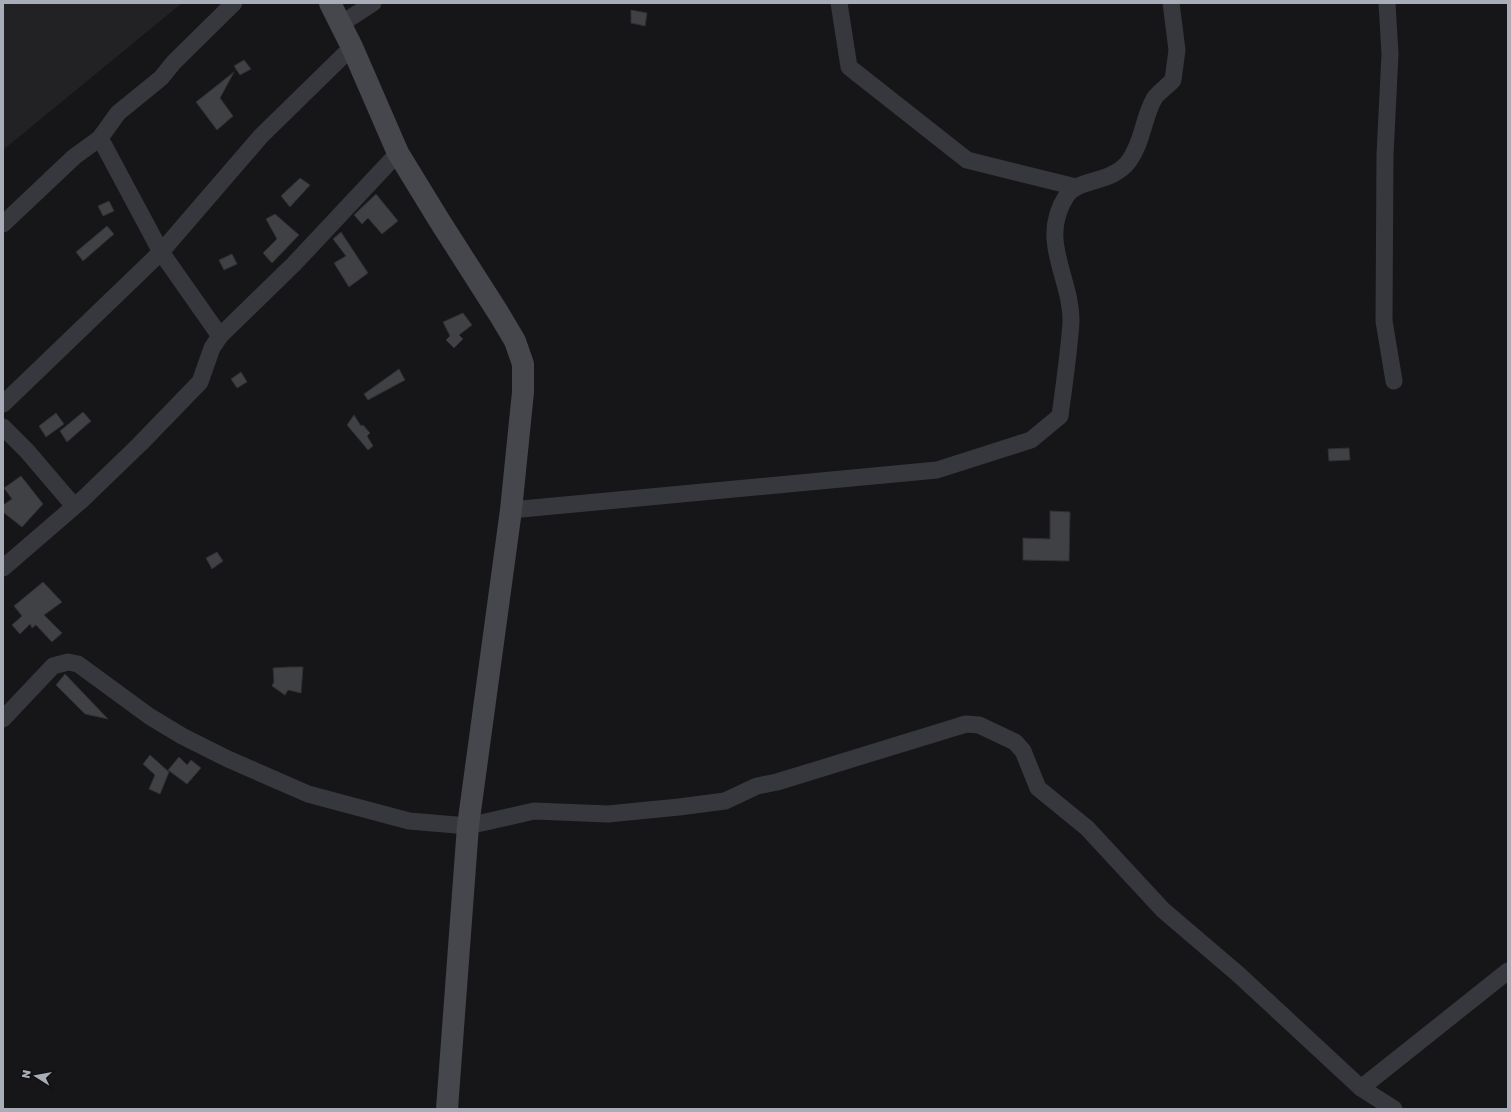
<svg xmlns="http://www.w3.org/2000/svg" width="1511" height="1112" font-family="'Golos Text',sans-serif">
<style>
.built{fill:#222225}
.building{fill:#404145;stroke:#303034}
.lines{fill:none;stroke-linecap:round;stroke-linejoin:round}
.minor{stroke:#37383d;stroke-width:17}
.secondary{stroke:#45474d;stroke-width:22}
</style>
<rect width="100%" height="100%" fill="#161618"/>
<path class="built" d="M3,3H182L3,150Z"/>
<g class="building">
<path d="M631,10L647,13L645,26L631,23Z"/>
<path d="M244,60L251,69L240,75L234,66Z"/>
<path d="M234,72L220,98L233,116L217,130L196,102Z"/>
<path d="M300,178L310,185L290,207L281,196Z"/>
<path d="M376,194L398,221L382,234L368,218L362,224L354,215Z"/>
<path d="M109,201L114,211L103,216L98,206Z"/>
<path d="M275,214L299,235L272,263L263,253L277,239L266,219Z"/>
<path d="M107,226L114,234L83,261L76,252Z"/>
<path d="M341,232L368,273L349,287L334,263L346,256L333,239Z"/>
<path d="M232,254L237,264L224,270L219,260Z"/>
<path d="M463,313L472,325L459,335L463,339L454,348L446,340L450,336L443,322Z"/>
<path d="M399,369L405,380L368,400L364,394Z"/>
<path d="M241,372L247,382L237,388L231,379Z"/>
<path d="M83,412L91,421L67,442L60,431Z"/>
<path d="M56,413L64,424L46,437L39,426Z"/>
<path d="M354,415L361,426L363,425L370,433L367,436L373,446L368,450L347,425Z"/>
<path d="M1349,448L1350,460L1329,461L1328,449Z"/>
<path d="M21,476L43,504L22,527L3,512V505L12,499L4,488Z"/>
<path d="M1050,511L1070,512L1069,561L1023,560V538L1050,539Z"/>
<path d="M217,552L223,561L212,569L206,558Z"/>
<path d="M43,582L62,602L44,615L62,633L52,642L36,625L32,628L30,624L20,634L12,625L22,616L14,606Z"/>
<path d="M290,667H303L301,693L288,690L285,695L272,686L274,682L273,668Z"/>
<path d="M65,674L108,719L85,714L56,685Z"/>
<path d="M150,755L169,772L160,794L149,789L155,775L143,764Z"/>
<path d="M179,757L187,765L191,760L201,768L187,784L168,770Z"/>
</g>
<g class="lines">
<g class="minor">
<path d="M839,3L849,67L967,160L1076,187"/>
<path d="M1387,3L1390,54L1385,155L1384,321L1394,381"/>
<path d="M341,24L373,3"/>
<path d="M100,138L161,252L220,336"/>
<path d="M3,224L74,157L100,138L118,113L161,78L174,62L234,3"/>
<path d="M3,404L161,252L261,136L352,47"/>
<path d="M3,427L27,451L74,506"/>
<path d="M511,510L937,470L1031,440L1060,416C1064,385 1069,353 1071,322C1072,278 1037,240 1067,195C1079,178 1112,184 1129,161C1143,142 1143,118 1154,99C1157,93 1168,86 1173,80L1177,50L1171,3"/>
<path d="M3,568L83,499L140,444L200,382L212,348L220,336L294,264L398,153"/>
<path d="M3,719L53,666L68,662L78,664L149,716L182,736L228,759L308,794L409,821L468,826L534,811L608,814L679,807L725,801L757,786L777,782L966,724L979,725L1015,742L1023,751L1038,788L1087,828L1163,910L1238,974L1361,1088L1394,1109"/>
<path d="M1361,1088L1508,971"/>
</g>
<path class="secondary" d="M330,3L352,47L398,153L439,220L499,314L515,341L523,364V392L511,510L468,826L447,1109"/>
</g>
<rect width="1511" height="1112" fill="none" stroke="#a8adb8" stroke-width="8"/>
<g transform="translate(36 1076) rotate(281)" stroke="#111113" stroke-width="3" paint-order="stroke">
<path d="M0-3L7 15L0 10L-7 15Z" fill="#a8adb8"/>
<text y="-6" font-size="11" font-weight="bold" text-anchor="middle" fill="#a8adb8">N</text>
</g>
</svg>
